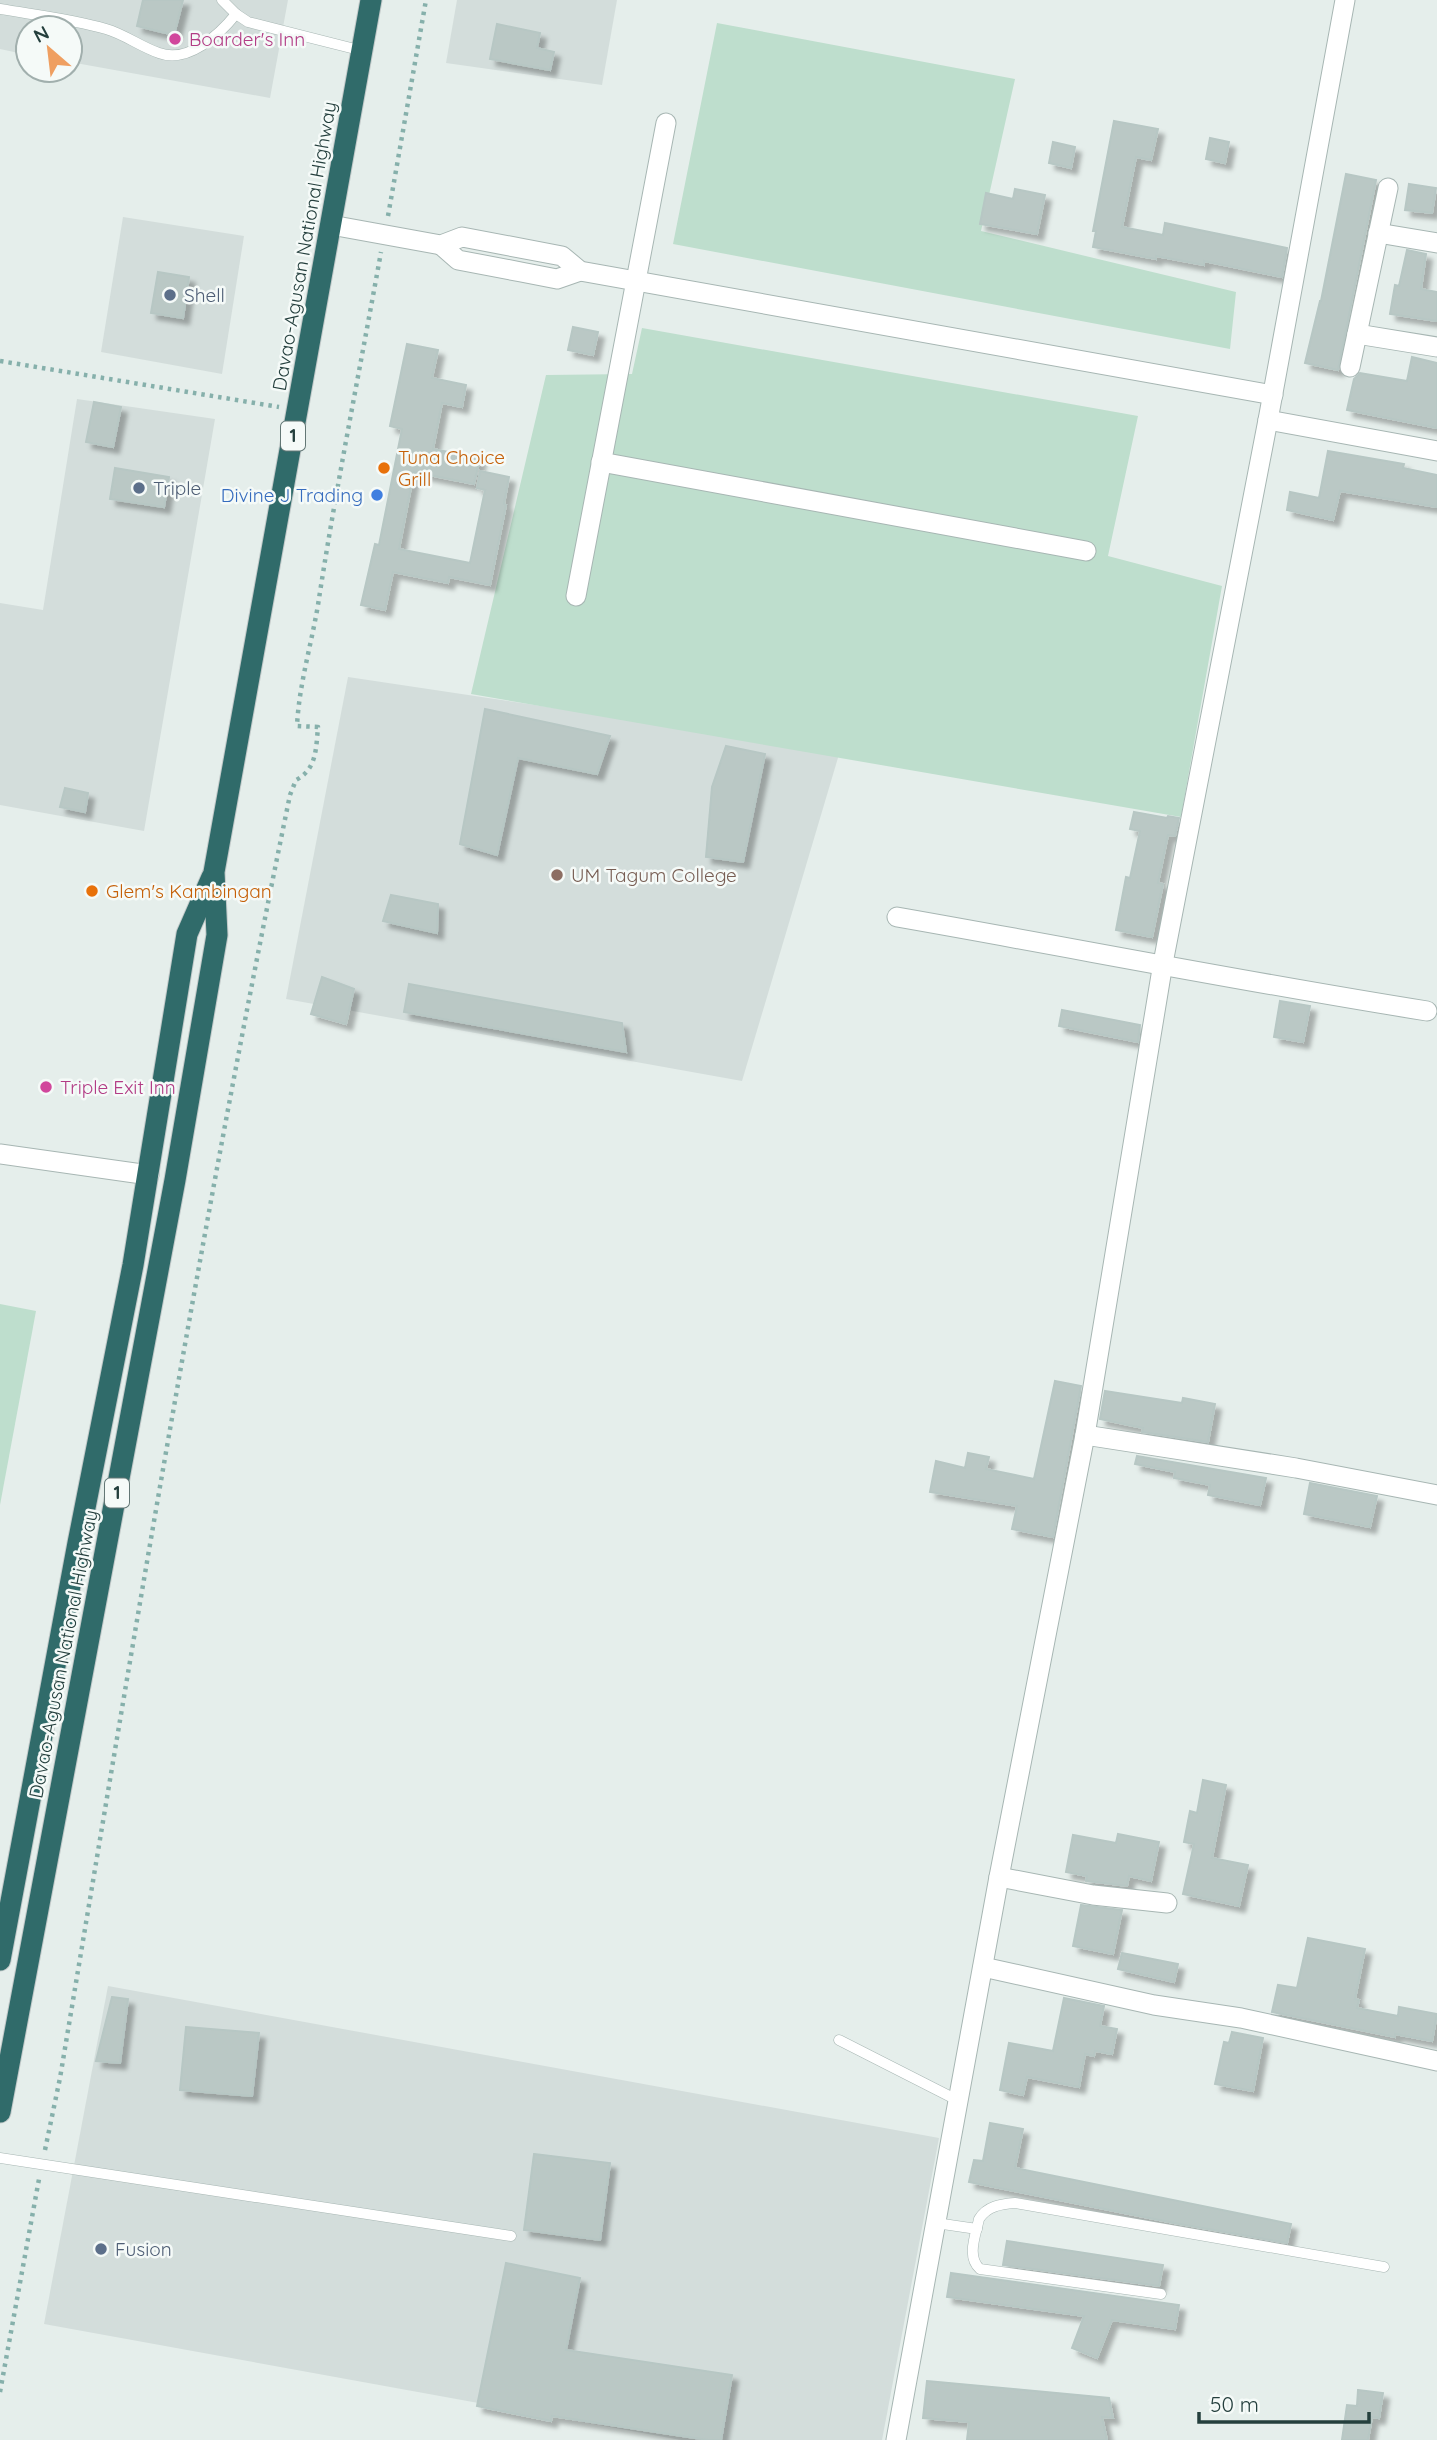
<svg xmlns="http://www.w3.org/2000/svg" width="1437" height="2440" font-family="Quicksand,sans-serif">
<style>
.built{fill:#d3dddb}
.green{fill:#bedecd}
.building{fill:#bac8c5;stroke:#b7c7c4;stroke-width:2;filter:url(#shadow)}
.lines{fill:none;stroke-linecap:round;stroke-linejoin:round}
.lane-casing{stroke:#a7b6b3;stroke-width:11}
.street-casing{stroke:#a7b6b3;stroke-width:21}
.highway-casing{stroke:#c2c9c9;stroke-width:23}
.path{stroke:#86b0ab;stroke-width:4.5;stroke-dasharray:3.5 5;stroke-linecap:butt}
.lane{stroke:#fff;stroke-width:10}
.street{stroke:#fff;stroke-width:19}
.highway{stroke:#306b6a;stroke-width:21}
.hotel-dot{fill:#d1479c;stroke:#f5faf8;stroke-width:2.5}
.service-dot{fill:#5c6f8a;stroke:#f5faf8;stroke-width:2.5}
.food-dot{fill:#e8710a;stroke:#f5faf8;stroke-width:2.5}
.shop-dot{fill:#3f7fe0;stroke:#f5faf8;stroke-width:2.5}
.education-dot{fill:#8d6e63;stroke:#f5faf8;stroke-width:2.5}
.labels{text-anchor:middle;stroke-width:5;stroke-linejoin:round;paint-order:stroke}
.shield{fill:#f5faf8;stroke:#637775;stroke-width:2}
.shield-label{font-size:18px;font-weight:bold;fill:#243f3d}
.hotel-label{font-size:19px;fill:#b23c85;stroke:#f5faf8;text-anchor:start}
.street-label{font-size:19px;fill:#243f3d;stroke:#f5faf8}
.service-label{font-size:19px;fill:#4e5e75;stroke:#f5faf8;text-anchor:start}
.food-label{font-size:19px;fill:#c56008;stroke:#f5faf8;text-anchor:start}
.shop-label{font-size:19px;fill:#366cbe;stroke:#f5faf8;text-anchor:end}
.education-label{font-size:19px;fill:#785e54;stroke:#f5faf8;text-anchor:start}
</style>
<defs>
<filter id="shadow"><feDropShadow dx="6" dy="6" stdDeviation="2" flood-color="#0004"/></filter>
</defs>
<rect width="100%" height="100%" fill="#e5eeeb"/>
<g class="built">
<path d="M0,0H288L270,98L70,62V28H28V55L0,49Z"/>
<path d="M457,0H617L602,85L446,63Z"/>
<path d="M123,217L244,236L222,374L101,352Z"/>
<path d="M77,399L215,419L144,831L0,805V603L43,610Z"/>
<path d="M348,677L840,751L742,1081L286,999Z"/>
<path d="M108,1986L939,2138L882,2440H681L44,2324Z"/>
</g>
<g class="green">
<path d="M717,23L1015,79L981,231L1236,292L1230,349L673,244Z"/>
<path d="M642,328L1138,416L1108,556L1222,586L1181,817L471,694L546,375L632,374Z"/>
<path d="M0,1304L36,1311L0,1505Z"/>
</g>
<g class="building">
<path d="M143,0H183L174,35L137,26Z"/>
<path d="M497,24L540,33L537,48L554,52L550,70L490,59Z"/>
<path d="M1114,121L1158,129L1151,160L1136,157L1122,227L1163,235L1165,223L1287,248L1282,277L1204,261V265L1156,256V259L1093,247L1096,231H1093Z"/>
<path d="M1210,138L1229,142L1225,163L1206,159Z"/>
<path d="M1053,142L1075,147L1071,168L1049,163Z"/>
<path d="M1346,174L1376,180L1338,370L1305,363L1320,301H1321Z"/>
<path d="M1409,184L1436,188L1432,213L1405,210Z"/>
<path d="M1015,189L1045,195L1037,234L980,224L986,193L1013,199Z"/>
<path d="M1407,250L1426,254L1421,289L1437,292V321L1390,314L1395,285L1399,286Z"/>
<path d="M158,272L189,277L183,318L151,313Z"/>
<path d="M573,327L598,332L593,355L568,350Z"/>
<path d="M407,344L438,350L432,378L466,385L462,407L442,403L433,449L480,458L474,484L414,472L399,549L470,563L485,490L477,488L480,471L509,477L504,504L506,505L490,585L449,577L448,583L393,572L385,610L361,605L375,544L379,545L402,429L390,426Z"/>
<path d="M1412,357L1437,363V428L1347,410L1354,379L1360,373L1407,381Z"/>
<path d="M94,402L121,407L113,447L86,442Z"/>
<path d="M1328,451L1404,464L1403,468L1437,475V507L1340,491L1333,520L1287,510L1290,492L1319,498Z"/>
<path d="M115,468L169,477L164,507L110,499Z"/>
<path d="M485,709L610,736L597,774L518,758L497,855L460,844Z"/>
<path d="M726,746L765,754L743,862L706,857L712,787Z"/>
<path d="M65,788L88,793L85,812L60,807Z"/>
<path d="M1134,812L1167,818L1168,816L1179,818L1175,836L1168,835L1158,883L1163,884L1152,937L1116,930L1126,877L1130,878L1140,831L1130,829Z"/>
<path d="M391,895L438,904L437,933L383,921Z"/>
<path d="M322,977L354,989L346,1024L311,1014Z"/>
<path d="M409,984L622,1023L626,1052L404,1012Z"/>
<path d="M1280,1001L1310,1006L1303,1042L1274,1037Z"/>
<path d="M1062,1010L1140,1025L1138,1042L1059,1026Z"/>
<path d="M1055,1381L1081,1386L1053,1537L1012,1529L1017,1506L930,1492L936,1461L965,1468L968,1453L989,1457L986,1469L1034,1479Z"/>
<path d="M1105,1391L1182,1403L1183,1398L1215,1404L1208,1442L1142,1432L1143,1428L1100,1419Z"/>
<path d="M1137,1456L1266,1478L1260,1505L1208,1495L1210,1485L1174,1478L1175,1472L1135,1464Z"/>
<path d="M1310,1483L1377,1496L1370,1527L1304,1514Z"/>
<path d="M1203,1780L1226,1785L1212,1858L1248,1865L1239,1906L1183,1894L1194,1844L1184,1842L1190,1811L1197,1813Z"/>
<path d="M1118,1834L1159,1842L1151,1881L1129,1876L1127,1886L1086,1881L1087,1876L1066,1872L1073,1835L1116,1843Z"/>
<path d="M1081,1905L1122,1910L1113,1954L1073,1946Z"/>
<path d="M1308,1938L1365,1949L1355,1999L1359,2000L1357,2008L1398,2016L1399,2007L1437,2014L1432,2041L1395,2034V2037L1272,2012L1278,1985L1297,1988Z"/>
<path d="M1122,1953L1178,1964L1174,1982L1118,1969Z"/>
<path d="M112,1997L128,1999L120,2063L96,2061Z"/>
<path d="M1064,1998L1104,2006L1100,2026L1117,2029L1112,2054L1095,2051L1094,2056L1085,2054L1079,2087L1027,2077L1023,2095L1000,2090L1009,2043L1053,2051Z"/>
<path d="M186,2027L259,2033L252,2096L180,2090Z"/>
<path d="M1232,2032L1263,2038L1253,2091L1215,2084L1224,2042L1229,2043Z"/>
<path d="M990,2123L1023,2129L1015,2168L1291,2224L1287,2243L1174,2223L969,2182L974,2160L983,2161Z"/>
<path d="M534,2154L610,2163L600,2240L524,2230Z"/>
<path d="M1007,2241L1163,2265L1159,2286L1003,2265Z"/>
<path d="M506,2263L580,2278L566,2350L732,2375L721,2440H708L552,2416L551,2421L477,2406Z"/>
<path d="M951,2273L1179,2305L1175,2329L1112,2320L1097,2358L1072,2348L1084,2316L947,2297Z"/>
<path d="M927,2381L1109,2398L1113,2418L1102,2417L1107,2440H967L969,2422L923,2418Z"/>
<path d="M1358,2390L1383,2393L1379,2418L1372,2417L1368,2440H1342L1347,2405L1357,2406Z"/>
</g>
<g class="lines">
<g class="lane-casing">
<g id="lane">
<path d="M222,0L236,14L248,22L363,51"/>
<path d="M0,9C35,15 72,19 106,29C124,34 141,47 159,53C188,64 220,34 236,14"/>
<path d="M839,2040L959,2101"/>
<path d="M0,2158L511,2236"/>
<path d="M936,2223L977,2229"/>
<path d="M1161,2294L980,2269C966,2257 976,2234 979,2219C987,2206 1001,2204 1015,2203L1384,2267"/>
</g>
</g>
<g class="street-casing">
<g id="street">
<path d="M331,225L441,245L462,237L562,256L580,271L1273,395"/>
<path d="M1378,233L1437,243"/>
<path d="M441,245L458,260L521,272L557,279L580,271"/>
<path d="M1357,334L1437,347"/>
<path d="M1350,367L1388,188"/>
<path d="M1268,420L1437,451"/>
<path d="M601,462L1086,551"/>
<path d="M576,596L666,123"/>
<path d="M897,917C1074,948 1250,983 1427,1011"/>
<path d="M0,1154L149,1175"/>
<path d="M1085,1435L1296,1468L1437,1495"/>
<path d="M999,1877L1093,1895L1167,1903"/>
<path d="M983,1967L1154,2005L1241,2018L1437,2061"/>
<path d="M896,2440L999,1877L1085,1435L1163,963L1268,420L1345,0"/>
</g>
</g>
<g class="highway-casing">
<g id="highway">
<path d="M0,1960L78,1543L133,1265L187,934L212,877"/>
<path d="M0,2112L175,1180L217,935L214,872L371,0"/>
</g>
</g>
<g class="path">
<path d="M388,216L426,0"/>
<path d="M0,361L279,407"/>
<path d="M45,2150L60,2078C132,1649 202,1220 290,795L296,780C317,769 316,748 318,727L297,726C299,685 311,646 318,605C336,487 360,369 381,252"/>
<path d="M0,2392L39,2179"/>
</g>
<use href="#lane" class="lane"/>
<use href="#street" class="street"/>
<use href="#highway" class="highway"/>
</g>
<g class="hotel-dot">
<circle cx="175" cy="39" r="7"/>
<circle cx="46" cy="1087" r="7"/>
</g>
<g class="service-dot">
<circle cx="170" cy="295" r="7"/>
<circle cx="139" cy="488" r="7"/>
<circle cx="101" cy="2249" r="7"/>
</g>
<g class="food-dot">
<circle cx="384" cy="468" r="7"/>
<circle cx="92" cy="891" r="7"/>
</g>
<circle class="shop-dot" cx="377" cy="495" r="7"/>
<circle class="education-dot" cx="557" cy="875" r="7"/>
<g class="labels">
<g class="shield">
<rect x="281" y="421.5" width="24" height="29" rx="5"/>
<rect x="105" y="1478.5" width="24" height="29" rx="5"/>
</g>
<g class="shield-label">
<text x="293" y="442">1</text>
<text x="117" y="1499">1</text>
</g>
<g class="hotel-label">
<text x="189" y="46">Boarder's Inn</text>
<text x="60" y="1094">Triple Exit Inn</text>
</g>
<g class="street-label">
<text transform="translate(304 246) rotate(-80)" y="7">Davao-Agusan National Highway</text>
<text transform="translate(63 1654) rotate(-79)" y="7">Davao-Agusan National Highway</text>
</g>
<g class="service-label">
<text x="184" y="302">Shell</text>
<text x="153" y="495">Triple</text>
<text x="115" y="2256">Fusion</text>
</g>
<g class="food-label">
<text x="398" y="464">Tuna Choice<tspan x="398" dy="22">Grill</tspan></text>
<text x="106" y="898">Glem's Kambingan</text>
</g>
<g class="shop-label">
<text x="363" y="502">Divine J Trading</text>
</g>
<g class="education-label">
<text x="571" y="882">UM Tagum College</text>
</g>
</g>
<g transform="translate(49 49) rotate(332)"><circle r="33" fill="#f5faf8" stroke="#a1afad" stroke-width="2"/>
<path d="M0-5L12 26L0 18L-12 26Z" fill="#ef9f61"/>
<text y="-10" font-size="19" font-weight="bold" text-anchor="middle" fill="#243f3d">N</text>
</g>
<path d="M1199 2412v10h170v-10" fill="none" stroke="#243f3d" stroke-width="3.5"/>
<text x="1210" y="2412" font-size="21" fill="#243f3d" stroke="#f5faf8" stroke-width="5" paint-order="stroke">50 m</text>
</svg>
